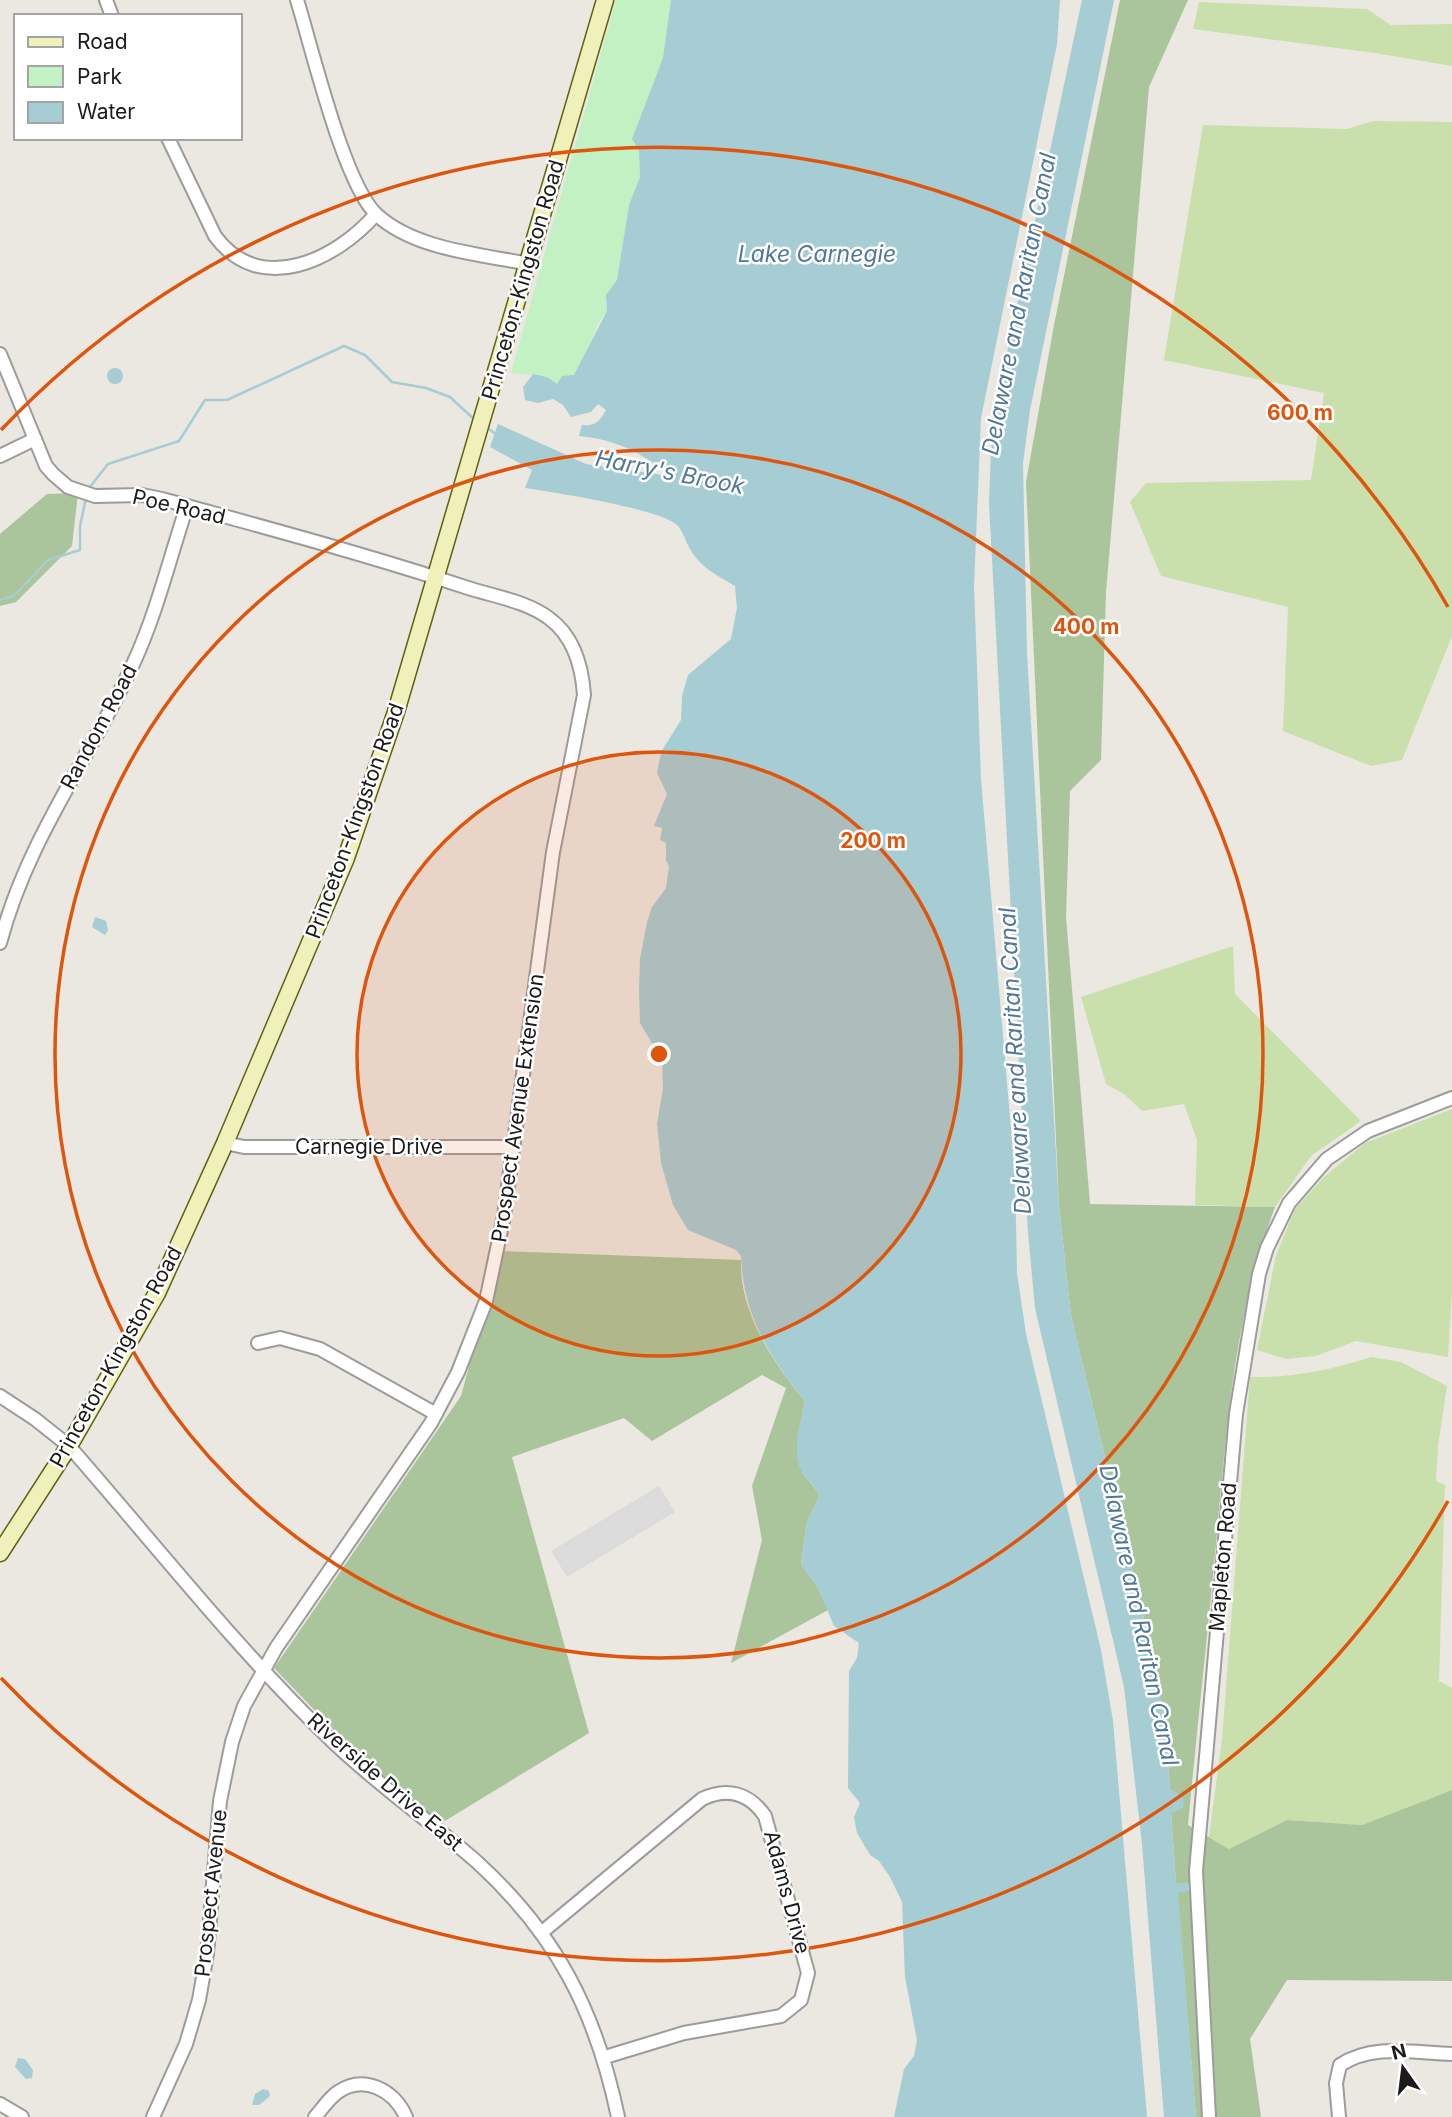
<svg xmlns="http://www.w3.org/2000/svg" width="1452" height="2117" font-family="Inter,sans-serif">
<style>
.grass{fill:#c9e0ac}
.forest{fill:#aac59b}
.park{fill:#c2f1c3}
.parking{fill:#dbdbdb}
.water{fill:#a6ccd4}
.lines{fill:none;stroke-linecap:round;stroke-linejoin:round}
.stream{stroke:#a6ccd4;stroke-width:2.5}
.street-casing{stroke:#9c9c9c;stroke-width:16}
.secondary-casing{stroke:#5e6211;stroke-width:19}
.street{stroke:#fff;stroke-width:12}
.secondary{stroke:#f0f0ba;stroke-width:16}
.ring{fill:none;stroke:#de560d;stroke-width:3.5}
.labels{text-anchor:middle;stroke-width:5;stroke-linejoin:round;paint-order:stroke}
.street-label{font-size:21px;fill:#1b1b1b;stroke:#fff}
.water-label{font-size:23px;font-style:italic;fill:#517896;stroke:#fff}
.centre{fill:#de560d;stroke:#fff;stroke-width:3.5}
.ring-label{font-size:21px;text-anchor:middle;font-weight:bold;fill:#de560d;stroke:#fff;stroke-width:5;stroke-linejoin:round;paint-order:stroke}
</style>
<rect width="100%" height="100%" fill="#ebe7e1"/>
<g class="grass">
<path d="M1199,2L1367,9L1391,25L1452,24V66L1375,53L1193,29Z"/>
<path d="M1373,121L1452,122V636L1402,760L1371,766L1283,731L1288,607L1161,576L1130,502L1146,483L1311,480L1324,393L1164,360L1203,125L1347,129Z"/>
<path d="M1233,946L1235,994L1361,1121L1311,1156L1275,1207L1195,1205L1197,1140L1184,1104L1142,1111L1124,1094L1106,1084L1081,997Z"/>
<path d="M1452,1109V1291L1448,1357L1356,1341L1316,1356L1286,1359L1257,1350L1276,1255L1295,1209L1324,1177L1365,1143Z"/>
<path d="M1371,1357L1401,1362L1447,1386L1438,1446L1436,1481L1445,1485L1439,1681L1452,1688V1790L1362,1825L1287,1820L1229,1849L1209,1837L1222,1739L1250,1377C1292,1378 1330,1370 1371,1357Z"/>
</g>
<g class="forest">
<path d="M1120,0H1188L1149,87L1106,592L1101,760L1070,791L1066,917L1090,1204L1275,1207C1235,1314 1227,1421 1217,1534C1208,1631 1197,1728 1188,1825L1229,1849L1287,1820L1362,1825L1452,1790V1981L1287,1980L1250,2039L1261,2117H1196L1177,1892L1189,1890L1188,1883H1176L1171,1813L1183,1807L1170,1789L1166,1730L1151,1648L1071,1316L1059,1206L1026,482L1054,325Z"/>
<path d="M78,493L72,546L16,602L0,606V534L47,494Z"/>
<path d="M500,1251L741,1260C739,1312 773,1362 805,1401C801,1423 791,1453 803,1473C808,1482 816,1486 819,1496L807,1522L801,1564L817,1586L828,1610L731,1663L762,1540L752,1486L786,1388L762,1375L652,1441L624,1418L512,1457L589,1733L430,1830L274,1668L461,1396Z"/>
</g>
<path class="park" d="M616,0H671L663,58L632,139L639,150L640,177L629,205L617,280L606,295L607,311L597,325L590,347L574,375L557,384L547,377L511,373Z"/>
<path class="parking" d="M659,1486L675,1512L567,1577L551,1551Z"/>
<g class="water">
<path d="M671,0H1060L1057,44L981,418L974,586L981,779L1015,1176L1017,1273L1026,1334L1101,1650L1113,1721L1147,2117H894L904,2069L914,2056L917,2040L905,1977L902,1902L890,1877L879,1861L870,1855L857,1833L854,1817L860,1803L848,1788L849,1671L857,1658L859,1643L834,1626L817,1586L801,1565L807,1522L819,1496C816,1486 809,1482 803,1473C790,1453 801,1423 805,1401C769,1356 743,1315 741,1256L736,1250L688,1230L673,1205L661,1163L657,1124L663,1088L662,1060L640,1023L639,991L640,959L647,922L652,907L666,888L669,866L666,860V843L660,840L662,828L654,826L667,794L657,773L661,752L681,720L682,696L688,675L731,639L737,608L735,586C717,575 702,569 690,549C686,542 683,531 677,525C660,509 553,492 525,488L532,470L490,447L498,424L586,464L670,476C644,453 614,439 579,436L582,425C596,426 600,421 606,410L598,404L591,412L571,417L563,405L553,399L538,403L525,400L523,387L533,374L547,377L557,384L562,376L574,375L607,311L606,295L617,280L629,205L640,177L639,150L632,139L663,58Z"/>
<path d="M1082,0H1114L1030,410L1023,463L1027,653L1059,1206L1071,1316L1151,1648L1166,1730L1170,1789L1183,1796L1184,1807L1171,1813L1176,1883H1188L1189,1891L1178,1893L1196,2117H1164L1142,1844L1124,1687L1035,1308L1028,1232L989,503L991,450L1003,372Z"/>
<circle cx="115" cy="376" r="8"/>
<path d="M95,917L106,921L108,930L105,935L92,927Z"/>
<path d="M18,2058L25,2059L33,2070L32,2078L26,2079L15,2067Z"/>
<path d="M263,2089L269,2091L270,2096L259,2105H252L255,2094Z"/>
</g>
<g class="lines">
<g class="stream">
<path d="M485,426L497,435"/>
<path d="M89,488L108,464L179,441L205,400H227L344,346L365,355L392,382L426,388L450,397L476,421"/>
<path d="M0,600L14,596L48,560L80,550V526L86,498"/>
</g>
<g class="street-casing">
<g id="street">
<path d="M106,0L112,16"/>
<path d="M297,0C312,48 344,185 377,215C416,250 480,254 529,264"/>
<path d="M168,138L215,236C260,297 336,260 376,214"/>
<path d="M0,354L46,466L53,474L68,487L95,496L142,495L162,499C263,527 365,554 465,587C492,596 527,601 550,619C574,637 582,666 584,695L553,852L504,1216L486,1301L458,1372L431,1423L276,1648L244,1706L232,1742L220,1801L207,1954L199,2000L186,2044L153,2117"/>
<path d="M0,456L35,439"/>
<path d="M0,943C28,837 90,759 134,662C157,612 170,557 187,506"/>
<path d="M225,1143L244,1147H514"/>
<path d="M258,1343L280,1338L320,1349L436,1414"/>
<path d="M0,1396L35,1419L69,1446C154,1543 238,1650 330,1739C376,1784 429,1820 477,1862C557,1935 596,2012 618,2117"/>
<path d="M541,1933L702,1799C727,1787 749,1793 765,1816L808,1973L801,2000L781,2016L684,2033L605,2057"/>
<path d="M0,2104L22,2117"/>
<path d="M315,2117C322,2109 329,2098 338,2092C364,2074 394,2090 406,2117"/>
<path d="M1209,2117L1196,1871L1236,1414L1259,1274L1267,1248L1289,1203L1327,1159L1368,1131L1452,1098"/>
<path d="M1339,2117L1336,2083L1340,2065C1373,2043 1414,2053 1452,2054"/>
</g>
</g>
<g class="secondary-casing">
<path id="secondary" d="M0,1553L69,1446L157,1293L225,1143L346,858L396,712L605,0"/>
</g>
<use href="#street" class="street"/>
<use href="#secondary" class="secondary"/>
</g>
<circle cx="659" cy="1054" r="302" fill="#de560d" fill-opacity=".12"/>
<g class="ring">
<circle cx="659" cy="1054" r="302"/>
<circle cx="659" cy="1054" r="604"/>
<path d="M1448 1501A907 907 0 0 1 1 1678M1 430A907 907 0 0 1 1448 607"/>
</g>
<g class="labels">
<g class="street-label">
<text transform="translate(523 280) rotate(-74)" y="7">Princeton-Kingston Road</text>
<text transform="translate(179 507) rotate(13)" y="7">Poe Road</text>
<text transform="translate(99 727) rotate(-62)" y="7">Random Road</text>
<text transform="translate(355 821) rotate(-70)" y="7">Princeton-Kingston Road</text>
<text transform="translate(518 1108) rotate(-82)" y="7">Prospect Avenue Extension</text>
<text x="369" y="1154">Carnegie Drive</text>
<text transform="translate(116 1357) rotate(-61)" y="7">Princeton-Kingston Road</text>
<text transform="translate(1223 1557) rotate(-85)" y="7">Mapleton Road</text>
<text transform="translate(385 1782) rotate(41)" y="7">Riverside Drive East</text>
<text transform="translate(787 1892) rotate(75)" y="7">Adams Drive</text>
<text transform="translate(211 1893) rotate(-84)" y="7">Prospect Avenue</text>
</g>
<g class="water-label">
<text x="817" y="262">Lake Carnegie</text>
<text transform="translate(1019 304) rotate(-79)" y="8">Delaware and Raritan Canal</text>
<text transform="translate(670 472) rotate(11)" y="8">Harry's Brook</text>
<text transform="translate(1015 1061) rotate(-93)" y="8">Delaware and Raritan Canal</text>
<text transform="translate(1139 1615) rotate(78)" y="8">Delaware and Raritan Canal</text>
</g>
</g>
<circle cx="659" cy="1054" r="10" class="centre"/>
<g class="ring-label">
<text x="1300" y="420">600 m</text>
<text x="1086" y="634">400 m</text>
<text x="873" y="848">200 m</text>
</g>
<rect x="14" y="14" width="228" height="126" fill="#ffffff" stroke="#a4a4a4" stroke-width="2"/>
<rect x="28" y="37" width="35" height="10" fill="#f0f0ba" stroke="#a4a4a4" stroke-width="2"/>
<text x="77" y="49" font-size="21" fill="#1b1b1b">Road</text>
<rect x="28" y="66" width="35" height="21" fill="#c2f1c3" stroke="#a4a4a4" stroke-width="2"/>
<text x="77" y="84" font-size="21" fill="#1b1b1b">Park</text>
<rect x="28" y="102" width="35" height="21" fill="#a6ccd4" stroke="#a4a4a4" stroke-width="2"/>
<text x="77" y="119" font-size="21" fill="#1b1b1b">Water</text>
<g transform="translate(1403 2068) rotate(346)" stroke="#ffffff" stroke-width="5" paint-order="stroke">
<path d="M0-5L12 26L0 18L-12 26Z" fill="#1b1b1b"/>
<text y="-10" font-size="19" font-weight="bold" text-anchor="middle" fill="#1b1b1b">N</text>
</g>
</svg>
